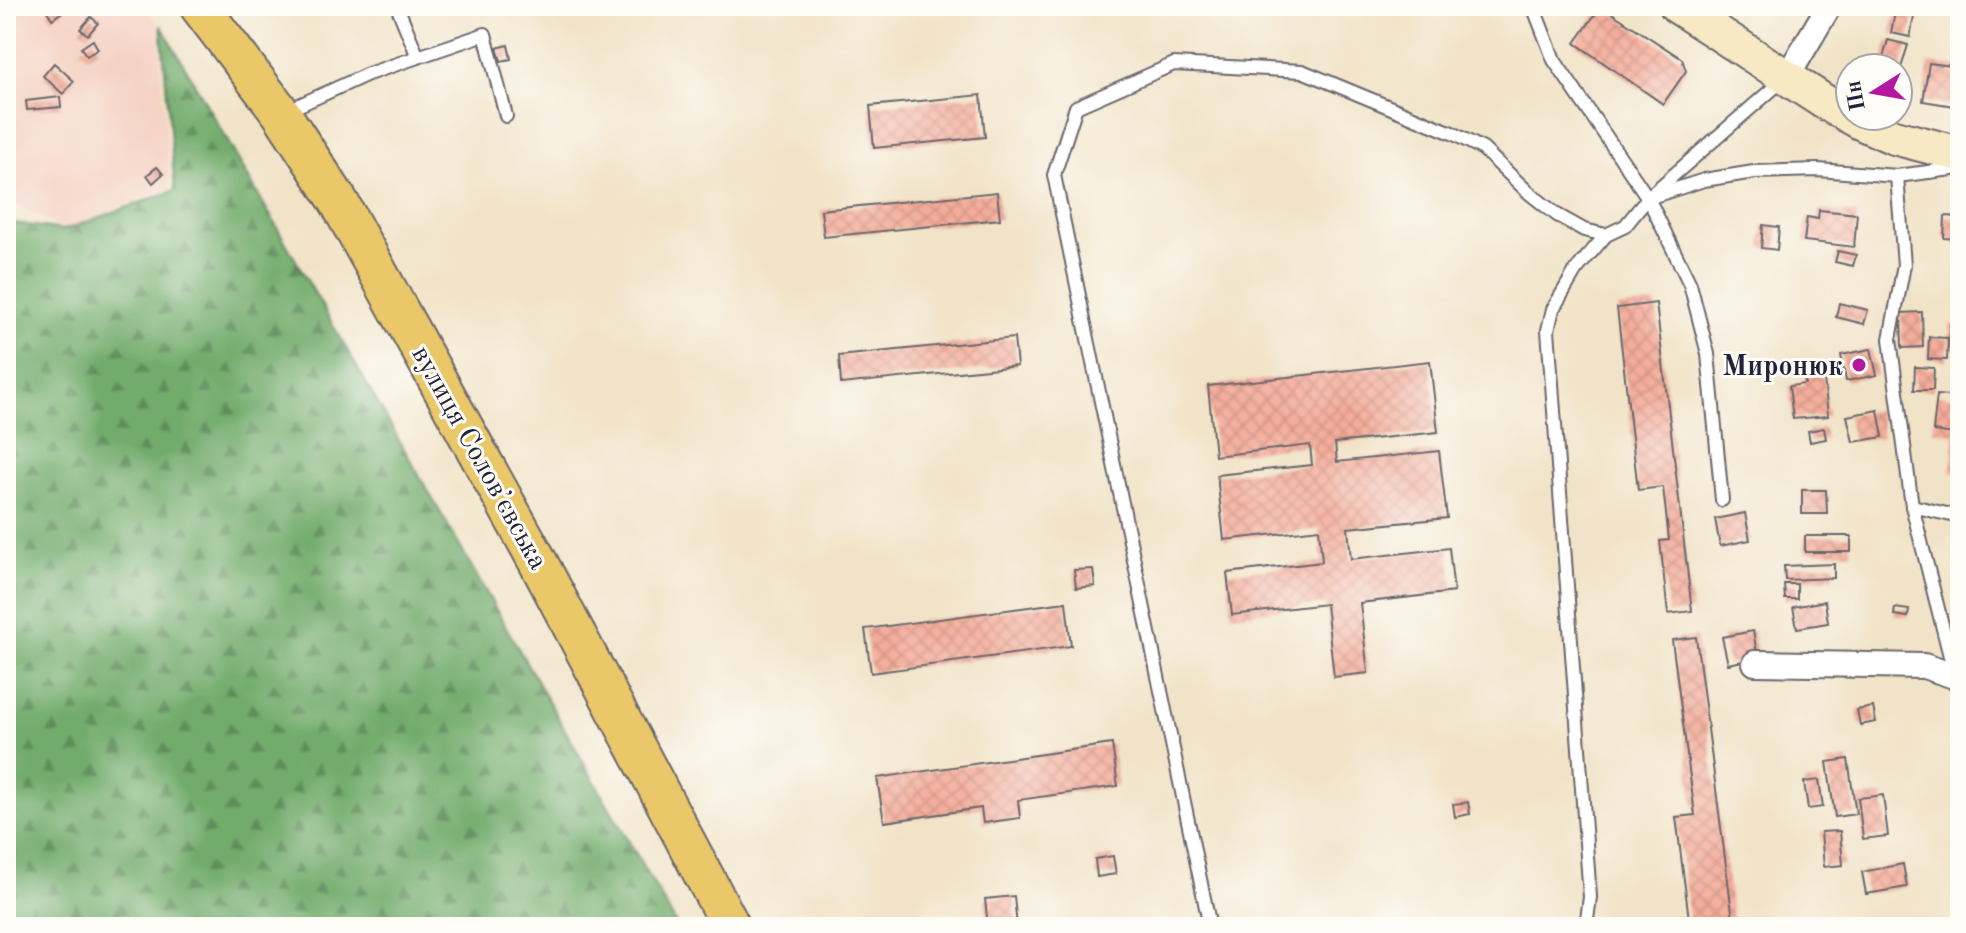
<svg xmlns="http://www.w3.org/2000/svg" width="1966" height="933" font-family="'Old Standard TT',serif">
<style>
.built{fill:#f5d2c2}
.forest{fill:url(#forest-firs);stroke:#4a6754;stroke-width:2}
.building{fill:url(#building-cross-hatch)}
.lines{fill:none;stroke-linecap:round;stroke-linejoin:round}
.lane-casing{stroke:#6a666c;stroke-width:16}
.street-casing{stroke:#6a666c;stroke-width:28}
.secondary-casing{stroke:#6a666c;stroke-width:38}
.primary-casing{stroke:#6a666c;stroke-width:42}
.lane{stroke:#fff;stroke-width:12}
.street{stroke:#fff;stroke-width:24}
.secondary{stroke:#f7e9c3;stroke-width:34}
.primary{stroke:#eac769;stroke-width:38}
.poi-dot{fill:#b5179e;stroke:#fdfcf7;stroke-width:3}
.labels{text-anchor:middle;stroke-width:6;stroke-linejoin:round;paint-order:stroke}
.poi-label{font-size:28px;font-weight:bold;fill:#22223b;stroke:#fdfcf7;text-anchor:end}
.street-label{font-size:28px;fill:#22223b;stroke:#fdfcf7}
</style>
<defs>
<pattern id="forest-firs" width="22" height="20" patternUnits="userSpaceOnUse" patternTransform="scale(2)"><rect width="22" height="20" fill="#72ac6c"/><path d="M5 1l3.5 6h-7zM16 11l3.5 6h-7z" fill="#5d8c5a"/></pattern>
<pattern id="building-cross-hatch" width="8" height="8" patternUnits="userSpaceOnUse" patternTransform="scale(2)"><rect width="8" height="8" fill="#f5ad9b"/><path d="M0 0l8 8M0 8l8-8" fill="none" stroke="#d29586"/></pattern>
</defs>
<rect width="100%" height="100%" fill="#fdfcf7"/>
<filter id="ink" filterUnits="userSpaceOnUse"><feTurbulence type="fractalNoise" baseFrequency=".0125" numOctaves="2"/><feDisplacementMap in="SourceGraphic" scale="16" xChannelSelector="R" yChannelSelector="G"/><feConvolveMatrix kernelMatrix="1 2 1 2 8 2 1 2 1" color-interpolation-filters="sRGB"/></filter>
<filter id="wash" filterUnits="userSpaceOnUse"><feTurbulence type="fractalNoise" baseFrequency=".006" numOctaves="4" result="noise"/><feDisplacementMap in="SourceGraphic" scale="32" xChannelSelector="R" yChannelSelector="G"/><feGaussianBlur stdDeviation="1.8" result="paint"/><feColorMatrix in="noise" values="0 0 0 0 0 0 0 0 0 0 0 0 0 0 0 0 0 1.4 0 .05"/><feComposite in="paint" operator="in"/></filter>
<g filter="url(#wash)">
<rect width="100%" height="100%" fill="#f1e3c7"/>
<path class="built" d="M6,6H143L158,25L170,188L63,229L6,199Z"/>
<path class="forest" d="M161,25L678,927H6V222L64,230L175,190Z"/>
<g id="blocks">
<g class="building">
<path d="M54,6H62L65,10L52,19L47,11Z"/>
<path d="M1601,6L1682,59L1686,71L1663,104L1575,43Z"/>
<path d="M1896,6H1916L1910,37L1891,33Z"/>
<path d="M91,17L98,23L88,35L80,29Z"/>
<path d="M93,40L98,49L87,56L81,48Z"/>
<path d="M1888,40L1908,45L1901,68L1882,62Z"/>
<path d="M508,45L511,59L501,61L497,48Z"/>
<path d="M54,63L74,81L63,94L43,76Z"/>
<path d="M1929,63L1960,67V107L1923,101Z"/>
<path d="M981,95L985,137L874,148L870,106Z"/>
<path d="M60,97L61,107L27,110L26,101Z"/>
<path d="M157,167L163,174L153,183L147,175Z"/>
<path d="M997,192L1000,219L824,237L821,210Z"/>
<path d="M1819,210L1857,214L1854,247L1804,241L1807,217L1818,219Z"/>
<path d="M1945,216L1960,217V239L1944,238Z"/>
<path d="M1763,225L1779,227L1777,250L1761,248Z"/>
<path d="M1838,251L1856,255L1853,266L1835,262Z"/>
<path d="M1656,303L1692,611L1668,614L1660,541L1669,540L1663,487L1638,490L1617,308Z"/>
<path d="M1839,303L1868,310L1864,324L1836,317Z"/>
<path d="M1922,312L1923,347L1902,348L1901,313Z"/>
<rect x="1950" y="324" width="10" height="24"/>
<path d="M1929,337L1948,338L1947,360L1928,359Z"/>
<path d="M1014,338L1017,366L841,384L839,356Z"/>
<path d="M1871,349L1877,375L1846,381L1841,355Z"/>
<path d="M1430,361L1438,432L1335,443L1337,462L1439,451L1447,518L1348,528L1351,559L1449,548L1454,592L1360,603L1368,673L1334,677L1326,604L1232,615L1227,573L1322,562L1319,529L1224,540L1217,475L1312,465L1310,445L1215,456L1208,386Z"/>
<path d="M1915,367L1934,368L1933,390H1914Z"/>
<path d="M1823,369L1828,416L1793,419L1789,386L1805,384L1804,371Z"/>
<path d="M1937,395L1960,397V473L1951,472L1955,434L1933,431Z"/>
<path d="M1878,410L1883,437L1853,442L1847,416Z"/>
<path d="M1824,428L1826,439L1810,442L1808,431Z"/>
<path d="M1802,490H1826L1827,514H1802Z"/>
<path d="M1745,513L1750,540L1720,546L1715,519Z"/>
<rect x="1805" y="536" width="46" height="16"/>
<path d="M1834,564V578L1785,580L1784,566Z"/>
<path d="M1093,569L1095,586L1076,588L1074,570Z"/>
<path d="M1784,584H1797V599H1785Z"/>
<path d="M1825,601L1828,623L1797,628L1793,607Z"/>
<path d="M1066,602L1071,646L871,673L865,629Z"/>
<path d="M1895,608L1909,610L1908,617L1894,615Z"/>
<path d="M1753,631L1758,658L1728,664L1722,637Z"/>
<path d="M1696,637L1734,927H1690L1676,817L1695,815L1672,640Z"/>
<path d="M1873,707L1876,722L1860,725L1857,710Z"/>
<path d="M1112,744L1118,786L1018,800L1020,818L983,823L981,808L884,822L877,778Z"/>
<path d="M1848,759L1856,814L1835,817L1827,762Z"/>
<path d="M1819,780L1823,807L1808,809L1804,782Z"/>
<path d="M1883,795L1888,836L1863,839L1858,798Z"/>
<path d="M1468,802L1470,814L1455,817L1453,804Z"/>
<path d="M1840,831L1843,865L1824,867L1821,832Z"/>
<path d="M1113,856L1116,874L1097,877L1095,859Z"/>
<path d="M1903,864L1907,887L1866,894L1862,872Z"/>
<path d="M1014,896L1017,927H988L985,899Z"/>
</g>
</g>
</g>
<g filter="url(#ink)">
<use href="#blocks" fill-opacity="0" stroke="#6a666c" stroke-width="2"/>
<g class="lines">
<g class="lane-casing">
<g id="lane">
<path d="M563,6H567"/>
<path d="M1533,6L1554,60L1648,198L1625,226L1606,235L1576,270L1553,309L1548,330L1590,897L1586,927"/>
<path d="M399,11L418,57"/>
<path d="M284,112L368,74L485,34L506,116"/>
<path d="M1897,176L1904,265L1890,339L1912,506L1960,517"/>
<path d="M1653,193L1784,79"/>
<path d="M1648,198L1704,180L1754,172L1818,170L1897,176L1960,168"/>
<path d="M1648,198L1690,284L1708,354L1722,500"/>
<path d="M1912,506L1955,676"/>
<path d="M1210,927L1054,175L1076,107L1174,64L1302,71L1452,133L1483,149L1528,192L1557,215L1584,230L1606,235"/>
</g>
</g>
<g class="street-casing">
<g id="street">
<path d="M1787,77L1829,6"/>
<path d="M1755,663L1924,666L1960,678"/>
</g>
</g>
<g class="secondary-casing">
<path id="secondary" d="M1677,6L1823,101L1860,122L1894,137L1960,154"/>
</g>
<g class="primary-casing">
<path id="primary" d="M199,6L281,113L339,202L537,560L731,927"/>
</g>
<use href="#lane" class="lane"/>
<use href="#street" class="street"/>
<use href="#secondary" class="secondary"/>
<use href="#primary" class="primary"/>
</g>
</g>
<circle class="poi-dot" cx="1859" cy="365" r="8"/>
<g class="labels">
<g class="poi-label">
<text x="1843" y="375">Миронюк</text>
</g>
<g class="street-label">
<text transform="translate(481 457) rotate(61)" y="10">вулиця Соловʼєвська</text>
</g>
</g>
<rect width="1966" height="933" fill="none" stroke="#fdfcf7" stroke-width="32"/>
<g transform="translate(1874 92) rotate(259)"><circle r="38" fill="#fdfcf7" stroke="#a5a5ac" stroke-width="2"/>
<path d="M0-6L14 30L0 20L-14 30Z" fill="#b5179e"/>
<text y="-12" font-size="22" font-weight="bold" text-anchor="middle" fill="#22223b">Пн</text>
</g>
</svg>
